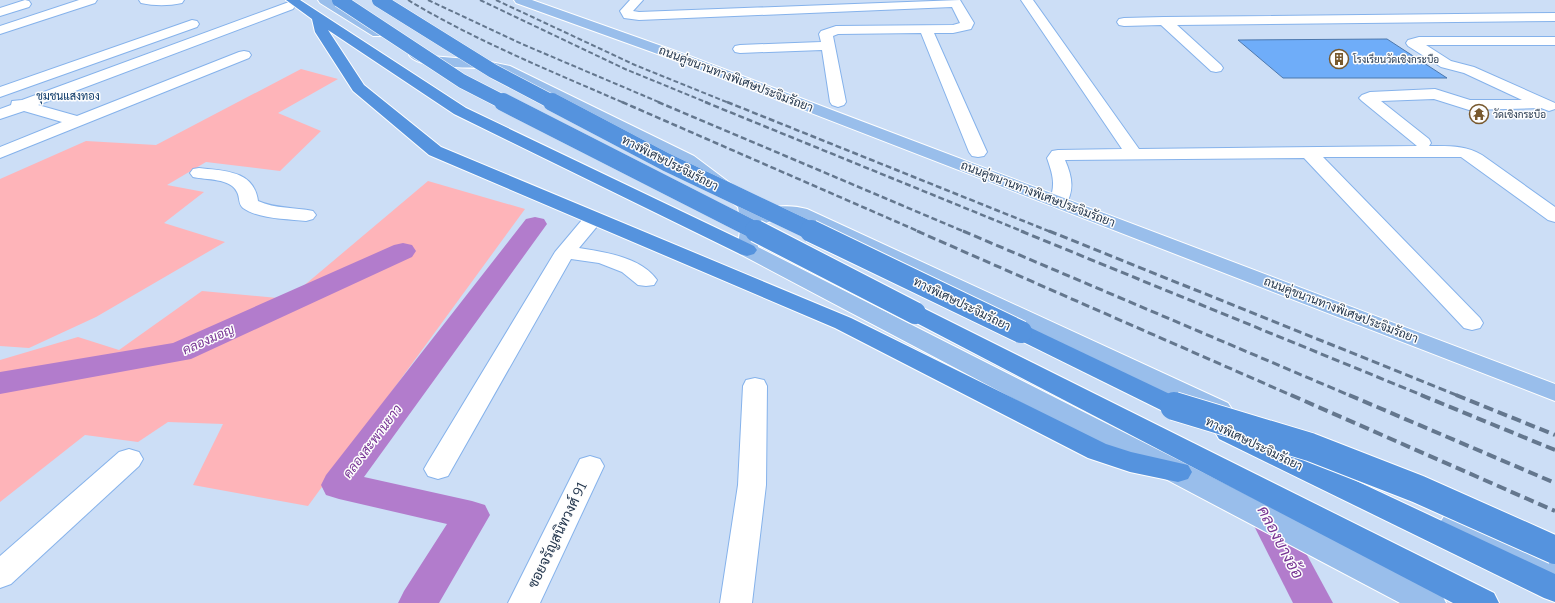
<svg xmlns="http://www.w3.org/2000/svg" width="1555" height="603" font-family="Bitter,Sarabun,serif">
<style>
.green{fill:#feb4b9}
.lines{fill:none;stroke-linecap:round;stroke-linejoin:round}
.canal{fill:#b27ccc;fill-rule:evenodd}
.building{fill:#6fadf9;stroke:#4d78ad}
.minor-casing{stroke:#85b2eb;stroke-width:2}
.major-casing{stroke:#fff;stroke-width:2}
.highway-casing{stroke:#fff;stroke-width:2}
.minor{fill:#fff;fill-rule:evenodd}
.major{fill:#99beeb;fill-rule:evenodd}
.highway{fill:#5593de;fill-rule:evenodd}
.rail-far3{stroke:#64778e;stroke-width:2;stroke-dasharray:5 2.5;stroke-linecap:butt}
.rail-far2{stroke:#64778e;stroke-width:2.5;stroke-dasharray:6 3;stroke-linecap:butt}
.rail-far1{stroke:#64778e;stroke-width:3;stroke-dasharray:8 4;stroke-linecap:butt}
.rail{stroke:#64778e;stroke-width:4;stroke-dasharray:10 5;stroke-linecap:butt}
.highway-bridge-far3-casing{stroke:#fff;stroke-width:15;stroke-linecap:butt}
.highway-bridge-far2-casing{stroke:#fff;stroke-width:18;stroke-linecap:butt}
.highway-bridge-far1-casing{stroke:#fff;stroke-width:24;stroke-linecap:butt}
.highway-bridge-casing{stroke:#fff;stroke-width:30;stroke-linecap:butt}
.highway-bridge-far3{stroke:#5593de;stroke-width:14}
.highway-bridge-far2{stroke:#5593de;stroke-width:18}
.highway-bridge-far1{stroke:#5593de;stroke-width:22}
.highway-bridge{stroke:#5593de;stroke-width:28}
.labels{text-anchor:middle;stroke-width:3;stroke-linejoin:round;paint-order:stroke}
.far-poi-label{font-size:10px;fill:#23364d;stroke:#fdfdfd;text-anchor:start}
.far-neighbourhood-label{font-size:11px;fill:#0c3867;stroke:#fdfdfd}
.street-label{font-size:12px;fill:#23364d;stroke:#fdfdfd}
.water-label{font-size:13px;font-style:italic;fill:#763393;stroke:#fdfdfd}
.near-street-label{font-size:14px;fill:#23364d;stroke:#fdfdfd}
.near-water-label{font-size:16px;font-style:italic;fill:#763393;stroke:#fdfdfd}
</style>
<rect width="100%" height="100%" fill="#ccdef6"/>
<g class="green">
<path d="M301,69L338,79L278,113L321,131L280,171L206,162L167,185L204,192L164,223L225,242L96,317L29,348L0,346V179L86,141L156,145Z"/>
<path d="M428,181L525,209L308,506L193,485L223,424L168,422L138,442L85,435L0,502V360L78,337L119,350L202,291L288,299Z"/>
</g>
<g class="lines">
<g class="canal">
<path d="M535,217L544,219L547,224L364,477L472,501L485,505L490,515L439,603H398L404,591L447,524L339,499L326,495L321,485L326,475L526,219Z"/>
<path d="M403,243L412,245L416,251L412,257L191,359L0,394V372L173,343L394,245Z"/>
<path d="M1262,492L1275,496L1333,603H1293L1244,506L1249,496Z"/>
</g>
</g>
<path class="building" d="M1387,39L1447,78H1283L1238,40Z"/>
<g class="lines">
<g class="minor-casing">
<g id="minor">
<path d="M25,0L29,1L31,4L29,7L0,16V8Z"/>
<path d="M79,0H97L95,3L0,34V26Z"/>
<path d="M139,0H184L182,3C168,6 155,6 141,3Z"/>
<path d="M630,0H643L633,11L639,12L960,0L974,23L971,29L953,33H934L987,152L984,156L978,157L972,156L969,152L921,33L838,34L833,36L846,102L844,105L838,107L832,105L830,102L822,50L740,53L735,52L733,49L735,46L740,45L821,42L819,34L821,31L836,26L953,25L960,23L952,7L639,20L624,18L620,11Z"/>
<path d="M1021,0H1033L1139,149L1417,146L1362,101L1359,98L1362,95L1370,92L1435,89L1470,100H1522L1464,73L1441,67L1408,46L1406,43L1408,40L1419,37H1555V45H1426L1451,61L1474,67L1555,103V109L1549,111L1541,108L1469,110L1434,99L1381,101L1429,139L1431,143L1429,146C1449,146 1465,145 1482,155L1555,207V222L1548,220L1461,157H1323L1480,318L1483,323L1480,328L1472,330L1464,328L1304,158L1065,160C1072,176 1075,190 1065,206L1058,208L1051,206L1049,202C1056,185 1053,175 1047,158L1052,151L1058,150L1122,149Z"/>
<path d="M289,2L293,3L295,6L293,9L38,105L77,116L239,52L244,51L249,52L251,55L249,58L0,158V147L62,122L24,111L0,119V109L11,105L12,101L22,100Z"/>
<path d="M1555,13V21L1177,25L1221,65L1223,68L1221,71L1216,72L1211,71L1161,25L1124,26L1119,25L1117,22L1119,19L1124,18L1164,17Z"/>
<path d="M192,20L197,21L199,24L197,27L0,97V87Z"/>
<path d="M199,168C224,171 254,170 258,201C275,209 295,207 313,211L316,215L313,219L306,221C288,219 258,219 243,208C238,204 240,197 237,192C231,178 206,180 193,177L190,173L193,169Z"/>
<path d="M594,212L601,214L604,218L579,248C604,252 641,257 657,280L654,285L646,286L638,285L622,272L599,263L571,259L448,476L438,479L428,476L424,469L428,462L555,252L587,214Z"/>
<path d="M755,378L764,380L767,386L766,485L752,603H720L738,485L743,386L746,380Z"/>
<path d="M129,449L139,452L143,459L139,466L11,584L0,588V556L119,452Z"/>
<path d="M590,456L600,459L604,466L540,603H508L580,459Z"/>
</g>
</g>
<g class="major-casing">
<g id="major">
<path d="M318,0H333L383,30L385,33L383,36H373L320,3Z"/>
<path d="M514,0H532L687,55L1555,384V401L677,61L516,3Z"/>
<path d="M416,51L430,56L481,60L510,66L694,156L754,201L756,205L758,214C770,204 793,205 807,209L1228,403L1232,409L1228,415L1219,418L1210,415L797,219H776L766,223L760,221L758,247L1441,593L1446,603H1400L740,254L737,250L741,225L738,207L682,164L501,72C493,71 486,69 479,68C463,67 418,69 409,55L411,52Z"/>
<path d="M1456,509L1555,553V580L1446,529L1441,521L1446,513Z"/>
</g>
</g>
<g class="highway-casing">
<g id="highway">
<path d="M286,0H300L466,108L754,246L757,250L754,254L747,256L740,254L454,114L328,30L364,85L441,147L851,318L1106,444L1131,452L1188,465L1192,472L1188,479L1178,482L1130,472L1088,458L835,328L429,155L353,91L315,32L312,19Z"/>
<path d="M915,306L923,308L1494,593L1499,603H1453L907,318L904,313L907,308Z"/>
<path d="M1021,325L1029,327L1197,407L1201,413L1197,419L1188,422L1179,419L1013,337L1010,332L1013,327Z"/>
<path d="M1228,423L1237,425L1555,574V602L1544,598L1219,439L1215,432L1219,425Z"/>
</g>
</g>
<use href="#minor" class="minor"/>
<use href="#major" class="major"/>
<use href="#highway" class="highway"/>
<g class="rail-far3">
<path d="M408,0C476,41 551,71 624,103"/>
<path d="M428,0L522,44L661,103"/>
<path d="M480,0L625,69L708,103"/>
<path d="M496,0L635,65L729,103"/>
</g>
<g class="rail-far2">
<path d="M622,102L920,232"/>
<path d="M658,102L965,232"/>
<path d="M705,102L1024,232"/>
<path d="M727,102L1051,232"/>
</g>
<g class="rail-far1">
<path d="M917,231L1293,396"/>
<path d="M963,231L1351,396"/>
<path d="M1021,231L1424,396"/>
<path d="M1049,231L1459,396"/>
</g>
<g class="rail">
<path d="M1291,395L1555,511"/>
<path d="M1349,395L1555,483"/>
<path d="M1421,395L1555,450"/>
<path d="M1456,395L1555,435"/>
</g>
<g class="highway-bridge-far3-casing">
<g id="highway-bridge-far3">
<path d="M339,0L462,81L505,103"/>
<path d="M379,0L493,71L554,103"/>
</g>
</g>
<g class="highway-bridge-far2-casing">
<g id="highway-bridge-far2">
<path d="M503,102L758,232"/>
<path d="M552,102L666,162L813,232"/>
</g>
</g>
<g class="highway-bridge-far1-casing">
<g id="highway-bridge-far1">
<path d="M756,231L915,313"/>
<path d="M811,231L1021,332"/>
</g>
</g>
<g class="highway-bridge-casing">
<path id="highway-bridge" d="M1174,406L1310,447L1418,489L1555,550"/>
</g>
<use href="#highway-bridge-far3" class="highway-bridge-far3"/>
<use href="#highway-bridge-far2" class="highway-bridge-far2"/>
<use href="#highway-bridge-far1" class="highway-bridge-far1"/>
<use href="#highway-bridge" class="highway-bridge"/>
</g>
<defs>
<g id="building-ring" transform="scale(1)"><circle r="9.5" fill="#fdfdfd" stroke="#78592e" stroke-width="1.5"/><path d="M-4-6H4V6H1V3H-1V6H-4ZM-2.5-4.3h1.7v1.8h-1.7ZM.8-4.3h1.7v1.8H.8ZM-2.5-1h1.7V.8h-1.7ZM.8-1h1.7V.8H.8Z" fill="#78592e"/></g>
<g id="temple-ring" transform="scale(1)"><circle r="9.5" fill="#fdfdfd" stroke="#78592e" stroke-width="1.5"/><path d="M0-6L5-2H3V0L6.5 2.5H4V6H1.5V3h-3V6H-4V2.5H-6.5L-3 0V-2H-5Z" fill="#78592e"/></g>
</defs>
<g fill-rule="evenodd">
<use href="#building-ring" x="1339" y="59"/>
<use href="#temple-ring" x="1479" y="114"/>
</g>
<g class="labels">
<g class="far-poi-label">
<text x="1353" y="63">โรงเรียนวัดเชิงกระบือ</text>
<text x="1493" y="118">วัดเชิงกระบือ</text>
</g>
<g class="far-neighbourhood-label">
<text x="68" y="100">ชุมชนแสงทอง</text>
</g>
<g class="street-label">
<text transform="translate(736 79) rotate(21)" y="4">ถนนคู่ขนานทางพิเศษประจิมรัถยา</text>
<text transform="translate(670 163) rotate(27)" y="4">ทางพิเศษประจิมรัถยา</text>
<text transform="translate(1038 194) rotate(21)" y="4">ถนนคู่ขนานทางพิเศษประจิมรัถยา</text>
<text transform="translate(962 304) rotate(26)" y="4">ทางพิเศษประจิมรัถยา</text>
<text transform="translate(1341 310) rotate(21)" y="4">ถนนคู่ขนานทางพิเศษประจิมรัถยา</text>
<text transform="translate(1254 444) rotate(26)" y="4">ทางพิเศษประจิมรัถยา</text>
</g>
<g class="water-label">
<text transform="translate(208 339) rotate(-24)" y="5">คลองมอญ</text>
<text transform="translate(372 441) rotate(-53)" y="5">คลองสะพานยาว</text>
</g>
<g class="near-street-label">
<text transform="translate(557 535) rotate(-64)" y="5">ซอยจรัญสนิทวงศ์ 91</text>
</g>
<g class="near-water-label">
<text transform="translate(1281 542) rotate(62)" y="6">คลองบางอ้อ</text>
</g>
</g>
</svg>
